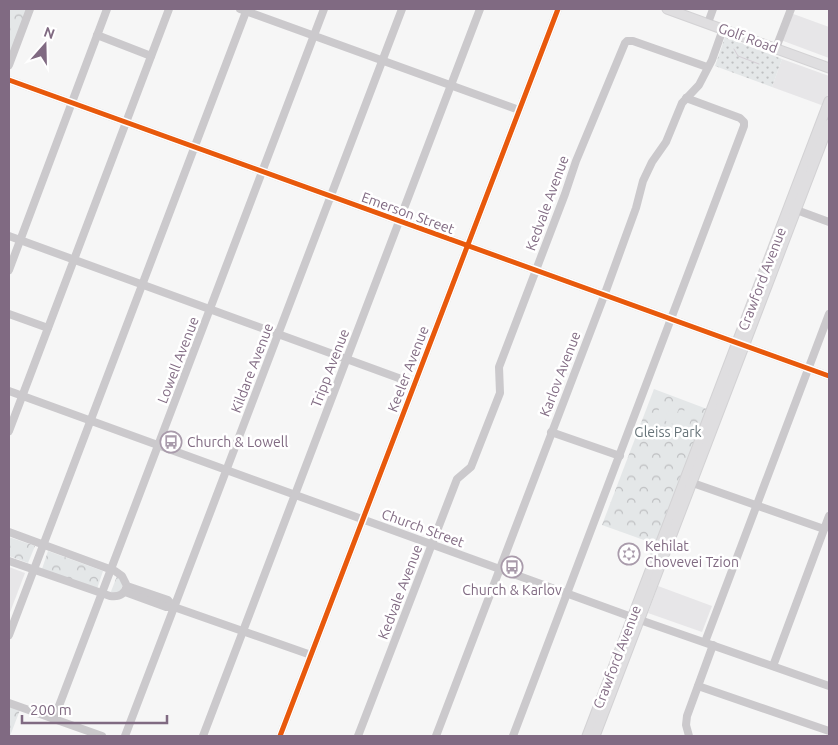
<svg xmlns="http://www.w3.org/2000/svg" width="838" height="745" font-family="Ubuntu,sans-serif">
<style>
.built{fill:#e7e6e8}
.grass{fill:url(#grass-dots)}
.forest{fill:url(#forest-crowns)}
.pitch{fill:#e4e7e8}
.lines{fill:none;stroke-linecap:round;stroke-linejoin:round}
.stream{stroke:#d5cfd6;stroke-width:1}
.major-casing{stroke:#d3d2d4;stroke-width:11}
.minor{stroke:#cbc9cc;stroke-width:8}
.major{stroke:#dfdee0;stroke-width:9}
.cycleway-casing{stroke:#fff;stroke-width:8}
.cycleway{stroke:#e8590c;stroke-width:5}
.labels{text-anchor:middle;stroke-width:5;stroke-linejoin:round;paint-order:stroke}
.street-label{font-size:14px;fill:#806a82;stroke:#fff}
.park-label{font-size:14px;fill:#68757a;stroke:#fff}
.poi-label{font-size:14px;fill:#806a82;stroke:#fff;text-anchor:start}
</style>
<defs>
<pattern id="grass-dots" width="8" height="8" patternUnits="userSpaceOnUse" patternTransform="scale(1.25)"><rect width="8" height="8" fill="#e4e7e8"/><path d="M2 2h.1M6 6h.1" fill="none" stroke="#bebfc1" stroke-width="1.8" stroke-linecap="round"/></pattern>
<pattern id="forest-crowns" width="20" height="18" patternUnits="userSpaceOnUse" patternTransform="scale(1.25)"><rect width="20" height="18" fill="#e4e7e8"/><path d="M2 6a3 3 0 1 1 6 0M12 15a3 3 0 1 1 6 0" fill="none" stroke="#bebfc1"/></pattern>
</defs>
<rect width="100%" height="100%" fill="#f6f6f6"/>
<g class="built">
<path d="M788,12L829,27V58L778,39Z"/>
<path d="M782,59L829,76V91L824,106L772,87Z"/>
<path d="M9,567L25,573L9,615Z"/>
<path d="M658,586L712,606L702,632L648,613Z"/>
</g>
<path class="grass" d="M725,37L782,59L772,87L715,66Z"/>
<g class="forest">
<path d="M9,9H29L9,60Z"/>
<path d="M654,389L707,409L655,544L602,525Z"/>
<path d="M9,537L35,546L28,563L9,556Z"/>
<path d="M48,551L103,571L97,589L42,569Z"/>
<path d="M117,576L123,584L120,592L110,594Z"/>
<path d="M9,706L20,710L10,736H9Z"/>
</g>
<g class="pitch">
<path d="M662,401L670,404L664,420L656,417Z"/>
<path d="M671,405L679,408L673,424L665,421Z"/>
<path d="M686,406L695,409L686,433L677,430Z"/>
</g>
<g class="lines">
<path class="stream" d="M734,49L738,56L759,64"/>
<g class="major-casing">
<g id="major">
<path d="M667,9L829,68"/>
<path d="M587,736L829,101"/>
<path d="M595,736L829,124"/>
</g>
</g>
<g class="minor">
<path d="M240,9L519,110"/>
<path d="M708,23L713,9"/>
<path d="M97,35L151,56"/>
<path d="M776,48L791,9"/>
<path d="M9,65L30,9"/>
<path d="M9,80L829,376"/>
<path d="M791,208L829,222"/>
<path d="M9,236L415,384"/>
<path d="M9,270L107,9"/>
<path d="M9,314L48,328"/>
<path d="M9,391L640,620L829,686"/>
<path d="M9,431L169,9"/>
<path d="M551,432L620,456"/>
<path d="M687,481L824,529"/>
<path d="M9,532L115,571L122,576L127,586L168,600L174,607"/>
<path d="M9,561L110,596C118,597 124,595 126,588"/>
<path d="M125,592L166,607H174L311,655"/>
<path d="M9,635L247,9"/>
<path d="M705,642L829,314"/>
<path d="M773,666L829,516"/>
<path d="M698,686L829,731"/>
<path d="M9,703L102,736"/>
<path d="M54,719L324,9"/>
<path d="M125,736L402,9"/>
<path d="M203,736L480,9"/>
<path d="M280,736L558,9"/>
<path d="M358,736L457,479L471,467L500,393L499,367L565,194L576,161L625,43L627,41H633L707,67"/>
<path d="M436,736L604,296L636,208L643,181L652,162L666,142L682,103L699,85L712,60L723,29"/>
<path d="M513,736L744,126V122L740,118L686,98"/>
<path d="M689,736L686,725L687,716L713,645"/>
</g>
<use href="#major" class="major"/>
<g class="cycleway-casing">
<g id="cycleway">
<path d="M9,80L829,376"/>
<path d="M280,736L558,9"/>
</g>
</g>
<use href="#cycleway" class="cycleway"/>
</g>
<defs>
<g id="bus-ring" transform="scale(1.125)"><circle r="9.5" fill="#fff" stroke="#a99bab" stroke-width="1.5"/><path d="M-5-6H5V4H4V6H2V4H-2V6H-4V4H-5ZM-3.5-4V0h7V-4ZM-3.5 1.2v1.5H-2V1.2ZM2 1.2v1.5H3.5V1.2Z" fill="#a99bab"/></g>
<g id="synagogue-ring" transform="scale(1.125)"><circle r="9.5" fill="#fff" stroke="#a99bab" stroke-width="1.5"/><path d="M0-6.5L5.6 3.2H-5.6ZM0 6.5L5.6-3.2H-5.6Z" fill="#a99bab"/></g>
</defs>
<g fill-rule="evenodd">
<use href="#bus-ring" x="171" y="442"/>
<use href="#synagogue-ring" x="629" y="554"/>
<use href="#bus-ring" x="512" y="567"/>
</g>
<g class="labels">
<g class="street-label">
<text transform="translate(748 38) rotate(20)" y="5">Golf Road</text>
<text transform="translate(547 203) rotate(-70)" y="5">Kedvale Avenue</text>
<text transform="translate(408 213) rotate(20)" y="5">Emerson Street</text>
<text transform="translate(762 279) rotate(-69)" y="5">Crawford Avenue</text>
<text transform="translate(178 360) rotate(-69)" y="5">Lowell Avenue</text>
<text transform="translate(252 368) rotate(-69)" y="5">Kildare Avenue</text>
<text transform="translate(330 368) rotate(-69)" y="5">Tripp Avenue</text>
<text transform="translate(408 369) rotate(-69)" y="5">Keeler Avenue</text>
<text transform="translate(560 374) rotate(-69)" y="5">Karlov Avenue</text>
<text transform="translate(423 528) rotate(20)" y="5">Church Street</text>
<text transform="translate(400 592) rotate(-69)" y="5">Kedvale Avenue</text>
<text transform="translate(617 657) rotate(-69)" y="5">Crawford Avenue</text>
</g>
<g class="park-label">
<text x="668" y="437">Gleiss Park</text>
</g>
<g class="poi-label">
<text x="187" y="447">Church &amp; Lowell</text>
<text x="645" y="551">Kehilat<tspan x="645" dy="16">Chovevei Tzion</tspan></text>
<text x="512" y="595" text-anchor="middle">Church &amp; Karlov</text>
</g>
</g>
<rect width="838" height="745" fill="none" stroke="#806a82" stroke-width="20"/>
<g transform="translate(45 45) rotate(20)" stroke="#ffffff" stroke-width="4" paint-order="stroke">
<path d="M0-4L9 19L0 12L-9 19Z" fill="#806a82"/>
<text y="-8" font-size="14" font-weight="bold" text-anchor="middle" fill="#806a82">N</text>
</g>
<path d="M22 715v8h145v-8" fill="none" stroke="#806a82" stroke-width="2.5"/>
<text x="30" y="715" font-size="15" fill="#806a82" stroke="#ffffff" stroke-width="4" paint-order="stroke">200 m</text>
</svg>
